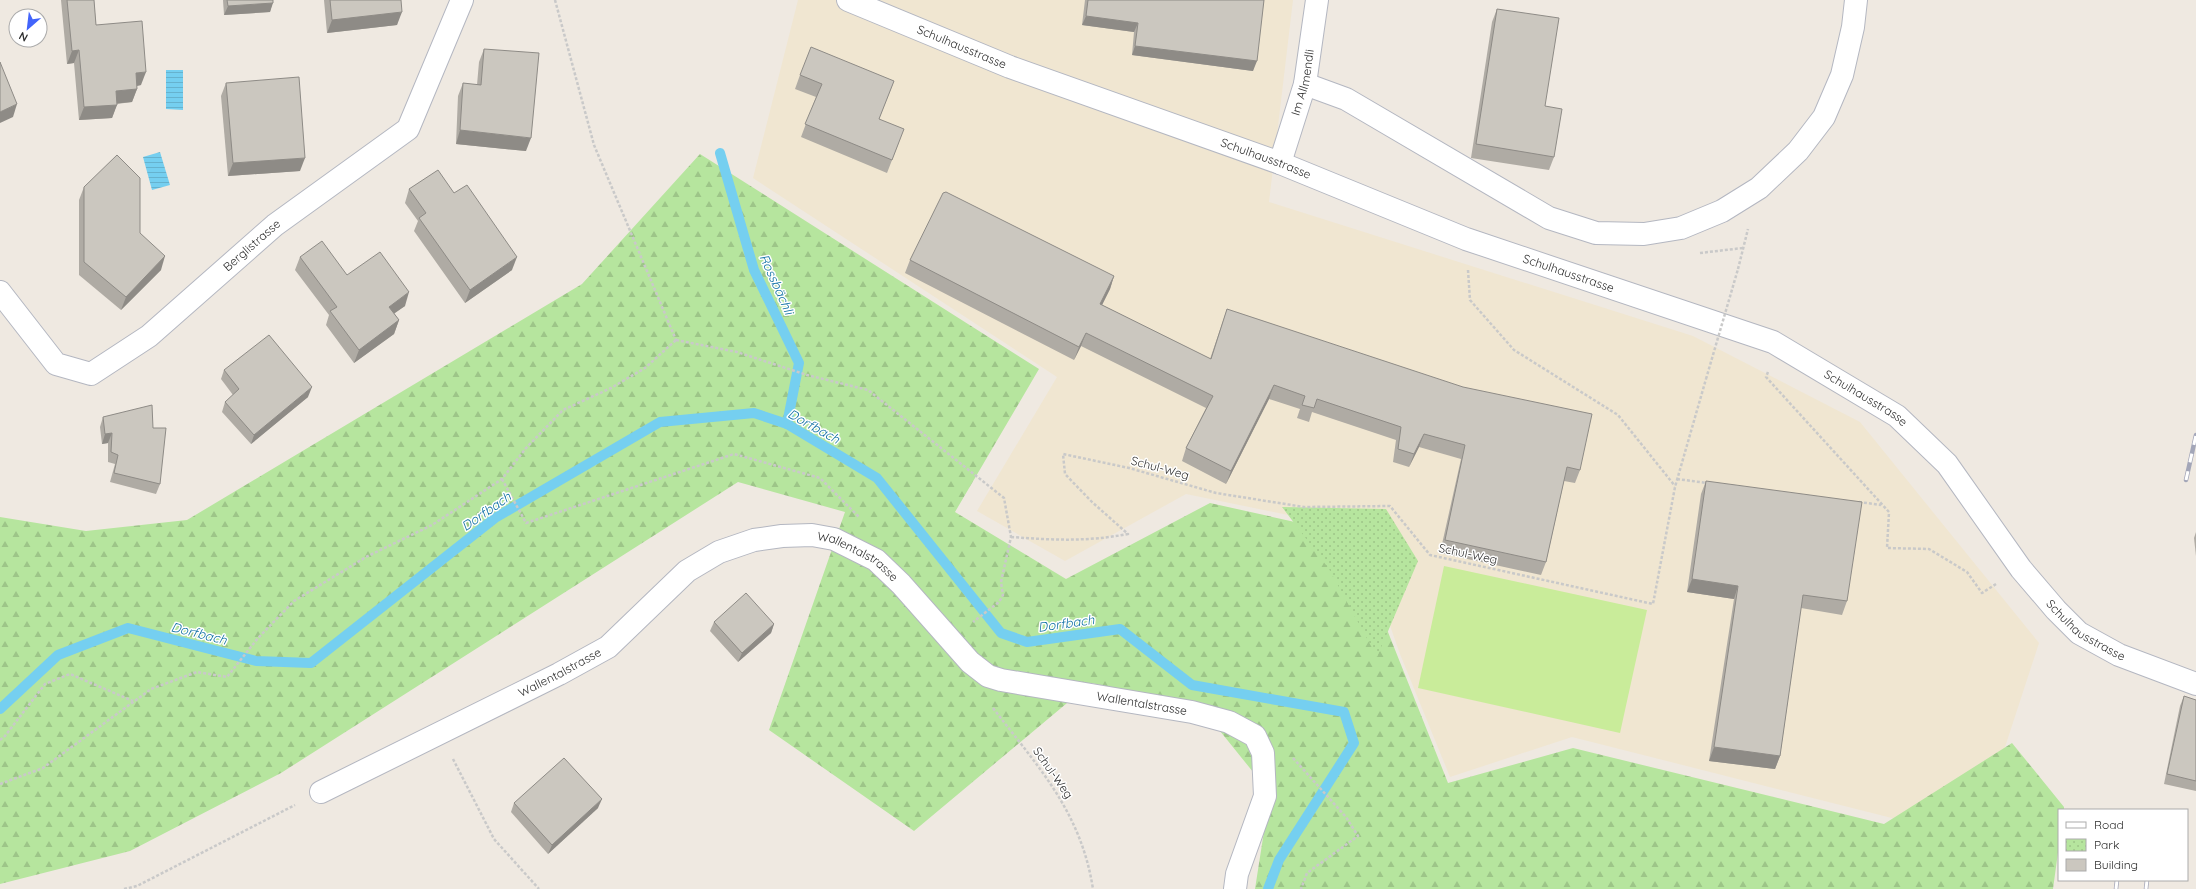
<svg xmlns="http://www.w3.org/2000/svg" width="2196" height="889" font-family="Quicksand,sans-serif">
<style>
.education{fill:#f0e6d1}
.forest{fill:url(#forest-firs)}
.park{fill:url(#park-dots)}
.pitch{fill:#c9ec9a}
.water{fill:url(#water-rules)}
.lines{fill:none;stroke-linecap:round;stroke-linejoin:round}
.stream{stroke:#75cff0;stroke-width:10}
.minor-casing{stroke:#b4b7c1;stroke-width:24}
.path{stroke:#c9c9c9;stroke-width:2.5;stroke-dasharray:3 2;stroke-linecap:butt}
.minor{stroke:#fff;stroke-width:22}
.rail-casing{stroke:#a3a6b8;stroke-width:4.5}
.rail{stroke:#fff;stroke-width:3;stroke-dasharray:9;stroke-linecap:butt}
.path-bridge{stroke:#c9c9c9;stroke-width:2.5;stroke-dasharray:3 2;stroke-linecap:butt}
.wall{fill:#afaba4}
.shaded-wall{fill:#8e8b86}
.building{fill:#cbc7bf;stroke:#8e8b86}
.labels{text-anchor:middle;stroke-width:3;stroke-linejoin:round;paint-order:stroke}
.street-label{font-size:12px;fill:#2e2e2e;stroke:#fff}
.water-label{font-size:13px;font-style:italic;fill:#0d6fa3;stroke:#fff}
</style>
<defs>
<pattern id="forest-firs" width="22" height="20" patternUnits="userSpaceOnUse"><rect width="22" height="20" fill="#b6e59e"/><path d="M5 1l3.5 6h-7zM16 11l3.5 6h-7z" fill="#9dc588"/></pattern>
<pattern id="park-dots" width="8" height="8" patternUnits="userSpaceOnUse"><rect width="8" height="8" fill="#b6e59e"/><path d="M2 2h.1M6 6h.1" fill="none" stroke="#9dc588" stroke-width="1.8" stroke-linecap="round"/></pattern>
<pattern id="water-rules" width="6" height="5" patternUnits="userSpaceOnUse"><rect width="6" height="5" fill="#75cff0"/><path d="M0 2.5h6" fill="none" stroke="#66b2ce"/></pattern>
</defs>
<rect width="100%" height="100%" fill="#efe9e1"/>
<path class="education" d="M798,0H1293L1269,202L1693,336L1860,422L2039,643L1975,839L1572,737L1450,777L1400,654L1356,529L1186,494L1065,561L977,511L1057,377L753,178Z"/>
<path class="forest" d="M700,154L1039,369L955,512L1066,579L1210,503L1349,534L1448,783L1573,748L1884,824L2012,743L2064,807V810H2059V845L2053,889H1255L1270,793L1199,705L1091,683L914,831L769,730L845,512L738,482L281,773L130,851L0,884V517L86,531L187,520L582,284Z"/>
<path class="park" d="M1282,507L1386,509L1418,561L1377,657L1329,569Z"/>
<path class="pitch" d="M1444,566L1647,610L1620,733L1418,688Z"/>
<g class="water">
<path d="M166,70H183V110L166,109Z"/>
<path d="M160,152L170,185L152,190L143,157Z"/>
</g>
<g class="lines">
<g class="stream">
<path d="M720,153L754,270L799,363L787,424"/>
<path d="M0,709L58,655L128,628L256,661L311,663L495,518L660,422L754,413L787,424L877,478L1001,633L1027,642L1120,629L1192,685L1344,712L1354,743L1279,860L1268,889"/>
</g>
<g class="minor-casing">
<g id="minor">
<path id="s1" d="M848,0L1010,67L1280,163L1466,239L1773,342L1897,416L1947,464L2021,569L2056,610L2079,633L2119,655L2196,684"/>
<path d="M1305,84L1346,99L1549,218L1596,233L1644,234L1681,228L1722,211L1759,188L1798,151L1824,117L1842,75L1853,27L1856,0"/>
<path id="s2" d="M1280,163L1305,84L1317,0"/>
<path id="s3" d="M0,292L56,364L91,374L149,336L275,225L408,129L462,0"/>
<path id="s4" d="M321,792L559,674L608,647L687,571L719,552L754,540L782,536L812,535L834,539L876,560L901,584L970,662L988,676L1001,680L1192,712L1229,722L1255,736L1263,753L1265,796L1237,874L1235,889"/>
</g>
</g>
<g class="path">
<path d="M555,0L594,145L676,340"/>
<path d="M1700,253L1743,248"/>
<path d="M1738,269L1748,229"/>
<path d="M1468,270L1470,300L1514,350L1618,415L1675,486"/>
<path d="M676,340L737,352L807,375L868,390L1004,498L1011,537L1001,582L1003,595L999,602L973,622"/>
<path d="M1768,372L1766,377L1889,512L1887,548L1929,549L1967,572L1982,593L1996,584"/>
<path d="M502,479L526,523L734,454L820,478L859,517"/>
<path d="M1677,479L1707,483"/>
<path d="M1859,502L1881,505"/>
<path d="M1011,537C1054,540 1085,542 1128,534L1092,502L1065,474L1063,454L1129,468L1216,493L1304,507L1390,506L1430,555L1653,604L1675,487L1706,379"/>
<path d="M993,708C1039,768 1081,812 1093,889"/>
<path d="M0,740L5,736L45,684L70,674L133,701"/>
<path d="M1293,758L1346,817L1358,836L1307,873L1301,889"/>
<path d="M453,759L494,839L539,889"/>
<path d="M0,784L43,768L151,689L197,672L227,677L258,638L294,601L366,557L432,525L502,479L526,448L563,410L611,388L645,368L676,340"/>
<path d="M124,889L137,886L295,805"/>
</g>
<use href="#minor" class="minor"/>
<g class="rail-casing">
<g id="rail">
<path d="M2186,480L2196,435"/>
<path d="M2116,889L2117,880"/>
<path d="M2146,889L2147,880"/>
</g>
</g>
<use href="#rail" class="rail"/>
<path class="path-bridge" d="M1706,379L1738,269"/>
</g>
<g class="wall">
<path d="M61,0H94L96,25L141,85L137,86V89L132,102L117,104L112,118L79,120L74,63L67,64Z"/>
<path d="M223,0H273L270,12L224,15Z"/>
<path d="M324,0H401L397,25L327,33Z"/>
<path d="M1085,0H1264L1253,71L1132,55L1134,32L1082,25Z"/>
<path d="M1497,9L1545,106L1554,157L1549,170L1471,158L1492,22Z"/>
<path d="M484,49L526,151L456,144L458,96L463,83L477,85L479,62Z"/>
<path d="M800,75L894,81L879,119L899,142L887,173L801,137L816,97L795,89Z"/>
<path d="M226,83L300,171L228,176L221,96Z"/>
<path d="M84,187L140,233L161,270L121,310L79,275V200Z"/>
<path d="M409,189L454,193L512,270L465,303L414,231L418,221L405,203Z"/>
<path d="M300,257L405,306L394,313L399,320L394,334L354,363L326,325L329,315L295,270Z"/>
<path d="M910,260L1114,276L1110,289L1102,305L1210,359L1227,309L1580,470L1575,483L1564,481L1546,562L1541,575L1440,553L1461,459L1419,447L1409,467L1393,462L1396,440L1312,412L1309,422L1297,418L1300,409L1269,399L1226,484L1182,461L1186,448L1206,408L1081,346L1074,360L905,273Z"/>
<path d="M224,370L308,397L251,444L222,412L225,402L233,395L221,379Z"/>
<path d="M103,417L153,428L160,484L156,494L110,482L115,464L108,462V443L102,444L100,427Z"/>
<path d="M1706,481L1847,601L1842,615L1801,608L1780,756L1775,769L1709,761L1734,599L1687,592L1701,494Z"/>
<path d="M2196,532V556L2194,538Z"/>
<path d="M714,622L774,624L771,633L738,662L710,631Z"/>
<path d="M2184,696L2196,700V791L2164,784L2180,706Z"/>
<path d="M514,803L598,808L548,854L511,812Z"/>
</g>
<g class="shaded-wall">
<path d="M273,3L270,12L224,15L228,6Z"/>
<path d="M402,12L397,25L327,33L332,20Z"/>
<path d="M1086,16L1138,23L1134,32L1082,25Z"/>
<path d="M1135,46L1257,61L1253,71L1132,55Z"/>
<path d="M79,50L74,63L67,64L72,51Z"/>
<path d="M146,72L141,85L131,87L136,73Z"/>
<path d="M137,89L132,102L111,104L116,91Z"/>
<path d="M17,104L13,117L0,123V112Z"/>
<path d="M117,105L112,118L79,120L84,107Z"/>
<path d="M460,130L531,138L526,151L456,144Z"/>
<path d="M305,158L300,171L228,176L233,163Z"/>
<path d="M165,256L161,270L121,310L126,297Z"/>
<path d="M517,257L512,270L465,303L470,290Z"/>
<path d="M1114,276L1110,289L1096,317L1100,304Z"/>
<path d="M409,292L405,306L385,320L389,307Z"/>
<path d="M399,320L394,334L354,363L359,350Z"/>
<path d="M1086,333L1081,346L1074,360L1079,347Z"/>
<path d="M1274,385L1269,399L1226,484L1231,471Z"/>
<path d="M312,387L308,397L251,444L254,435Z"/>
<path d="M112,433L108,443L102,444L105,434Z"/>
<path d="M1424,434L1419,447L1409,467L1414,454Z"/>
<path d="M1692,579L1738,586L1734,599L1687,592Z"/>
<path d="M774,624L771,633L738,662L742,653Z"/>
<path d="M1714,747L1780,756L1775,769L1709,761Z"/>
<path d="M602,799L598,808L548,854L552,845Z"/>
</g>
<g class="building">
<path d="M67,0H94L96,25L142,21L146,72L136,73L137,89L116,91L117,105L84,107L79,50L72,51Z"/>
<path d="M227,0H273V3L228,6Z"/>
<path d="M330,0H401L402,12L332,20Z"/>
<path d="M1088,0H1264L1257,61L1135,46L1138,23L1086,16Z"/>
<path d="M1497,9L1559,18L1545,106L1562,109L1554,157L1476,144Z"/>
<path d="M811,47L894,81L879,119L904,129L892,160L805,124L822,84L800,75Z"/>
<path d="M484,49L539,53L531,138L460,130L463,83L481,85Z"/>
<path d="M0,62L17,104L0,112Z"/>
<path d="M299,77L305,158L233,163L226,83Z"/>
<path d="M117,155L140,178V233L165,256L126,297L84,262V187Z"/>
<path d="M438,170L454,193L467,185L517,257L470,290L419,218L426,213L409,189Z"/>
<path d="M946,192L1114,276L1100,304L1211,359L1227,309L1463,387L1592,414L1580,470L1567,467L1546,562L1445,540L1465,445L1424,434L1414,454L1398,449L1401,427L1317,399L1314,408L1302,405L1305,396L1274,385L1231,471L1186,448L1213,396L1086,333L1079,347L910,260L943,193Z"/>
<path d="M322,241L347,275L380,252L409,292L389,307L399,320L359,350L330,311L337,307L300,257Z"/>
<path d="M269,335L312,387L254,435L225,402L239,389L224,370Z"/>
<path d="M152,405L153,428H166L160,484L114,473L118,455L111,452L112,433L105,434L103,417Z"/>
<path d="M1706,481L1862,502L1847,601L1803,595L1780,756L1714,747L1738,586L1692,579Z"/>
<path d="M746,593L774,624L742,653L714,622Z"/>
<path d="M2184,696L2196,700V781L2167,774Z"/>
<path d="M564,758L602,799L552,845L514,803Z"/>
</g>
<g class="labels">
<g class="street-label">
<text dy="4" stroke="none"><textPath href="#s1" startOffset="123">Schulhausstrasse</textPath></text>
<text dy="4" stroke="none"><textPath href="#s2" startOffset="84">Im Allmendli</textPath></text>
<text dy="4" stroke="none"><textPath href="#s1" startOffset="447">Schulhausstrasse</textPath></text>
<text dy="4" stroke="none"><textPath href="#s3" startOffset="334">Berglistrasse</textPath></text>
<text dy="4" stroke="none"><textPath href="#s1" startOffset="771">Schulhausstrasse</textPath></text>
<text dy="4" stroke="none"><textPath href="#s1" startOffset="1095">Schulhausstrasse</textPath></text>
<text transform="translate(1160 468) rotate(15)" y="4">Schul-Weg</text>
<text transform="translate(1468 554) rotate(12)" y="4">Schul-Weg</text>
<text dy="4" stroke="none"><textPath href="#s4" startOffset="615">Wallentalstrasse</textPath></text>
<text dy="4" stroke="none"><textPath href="#s1" startOffset="1419">Schulhausstrasse</textPath></text>
<text dy="4" stroke="none"><textPath href="#s4" startOffset="267">Wallentalstrasse</textPath></text>
<text dy="4" stroke="none"><textPath href="#s4" startOffset="951">Wallentalstrasse</textPath></text>
<text transform="translate(1053 773) rotate(55)" y="4">Schul-Weg</text>
</g>
<g class="water-label">
<text transform="translate(777 284) rotate(66)" y="5">Rossbächli</text>
<text transform="translate(814 426) rotate(29)" y="5">Dorfbach</text>
<text transform="translate(486 511) rotate(-35)" y="5">Dorfbach</text>
<text transform="translate(1066 623) rotate(-8)" y="5">Dorfbach</text>
<text transform="translate(199 633) rotate(14)" y="5">Dorfbach</text>
</g>
</g>
<rect x="2058" y="809" width="130" height="72" fill="#ffffff" stroke="#ababab"/>
<rect x="2066" y="822" width="20" height="6" fill="#ffffff" stroke="#ababab"/>
<text x="2094" y="829" font-size="12" fill="#2e2e2e">Road</text>
<rect x="2066" y="839" width="20" height="12" fill="url(#park-dots)" stroke="#ababab"/>
<text x="2094" y="849" font-size="12" fill="#2e2e2e">Park</text>
<rect x="2066" y="859" width="20" height="12" fill="#cbc7bf" stroke="#ababab"/>
<text x="2094" y="869" font-size="12" fill="#2e2e2e">Building</text>
<g transform="translate(28 28) rotate(208)"><circle r="19" fill="#ffffff" stroke="#ababab"/>
<path d="M0-3L7 15L0 10L-7 15Z" fill="#4264fb"/>
<text y="-6" font-size="11" font-weight="bold" text-anchor="middle" fill="#2e2e2e">N</text>
</g>
</svg>
